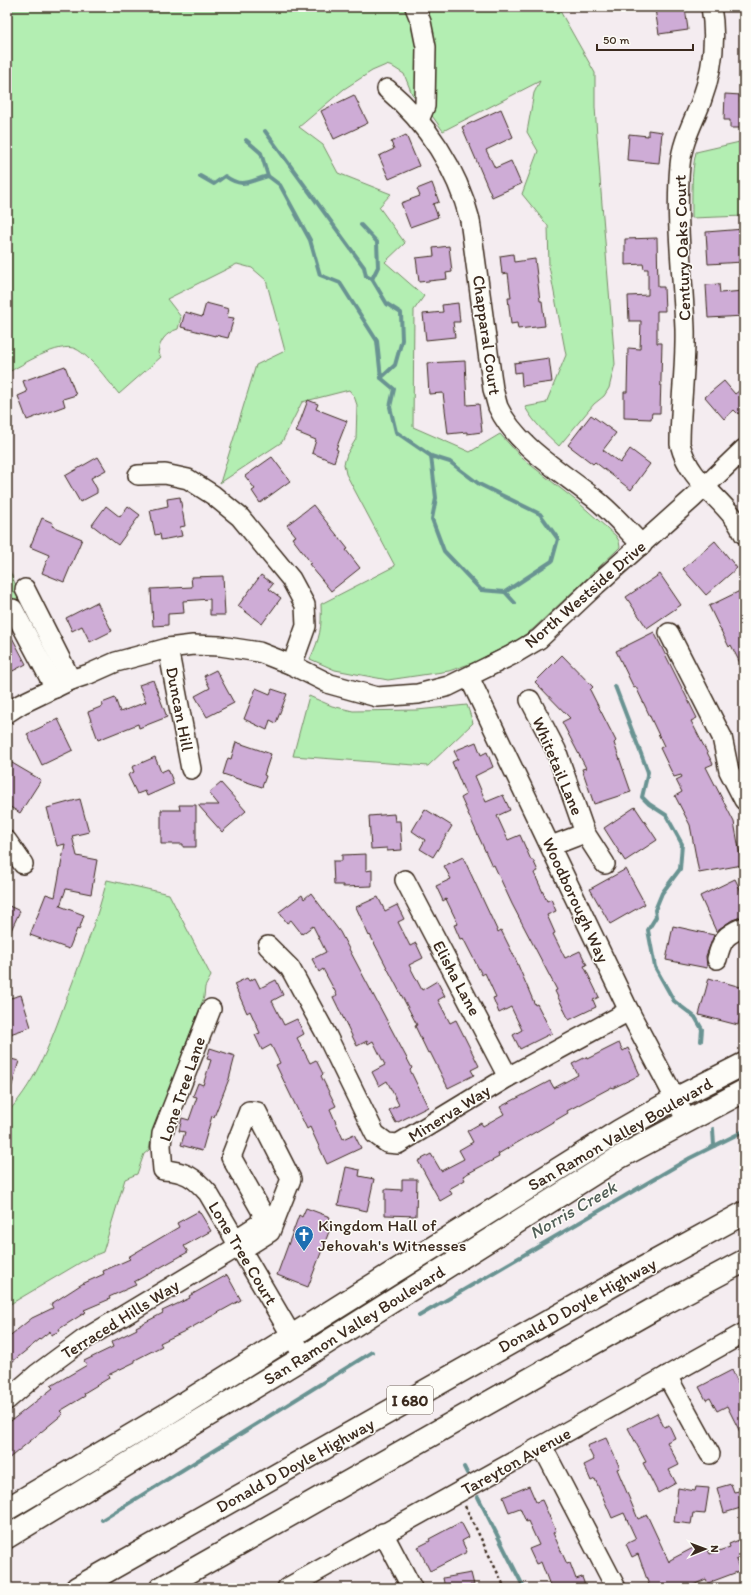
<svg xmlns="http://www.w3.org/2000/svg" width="751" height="1595" font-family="Itim,sans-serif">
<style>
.green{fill:#b3eeb2;stroke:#778c68}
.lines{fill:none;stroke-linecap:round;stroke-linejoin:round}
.stream{stroke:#699392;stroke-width:4}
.building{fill:#ceacd6;stroke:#3b2a1e}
.minor-casing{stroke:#3b2a1e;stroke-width:22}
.major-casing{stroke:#3b2a1e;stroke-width:25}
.highway-casing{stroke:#3b2a1e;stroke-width:25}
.path{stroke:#3b2a1e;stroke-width:2.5;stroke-dasharray:3 3;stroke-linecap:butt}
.minor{stroke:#fdfcf7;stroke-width:19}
.major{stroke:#fdfcf7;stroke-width:22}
.highway{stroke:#fdfcf7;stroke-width:22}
.labels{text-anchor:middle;stroke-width:3;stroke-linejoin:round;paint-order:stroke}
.shield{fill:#fdfcf7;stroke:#75695f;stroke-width:1}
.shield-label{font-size:16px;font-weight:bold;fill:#3b2a1e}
.street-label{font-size:17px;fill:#3b2a1e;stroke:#fdfcf7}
.poi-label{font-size:17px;fill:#3b2a1e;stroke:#fdfcf7;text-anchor:start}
.water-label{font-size:18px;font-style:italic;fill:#525f58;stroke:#fdfcf7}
</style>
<rect width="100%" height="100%" fill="#f4ecf0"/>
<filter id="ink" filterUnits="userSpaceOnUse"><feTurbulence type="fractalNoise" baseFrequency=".025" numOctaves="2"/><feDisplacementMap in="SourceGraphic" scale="8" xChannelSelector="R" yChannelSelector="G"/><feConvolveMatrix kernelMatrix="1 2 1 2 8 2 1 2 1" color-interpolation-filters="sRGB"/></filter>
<g filter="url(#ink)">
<g class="green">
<path d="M7,7H559L560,11L595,73V107L601,192L615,364L609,388L604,396L594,404L559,446C546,434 534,423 525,407L546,403L566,355L549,266L548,226L522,194L538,151L527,132L534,93L540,81L443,131L430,113L412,94L404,74L393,67L386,65L372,71L344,89L299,127L323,145L338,173L391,194L379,207L405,243L385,262L424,296L414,310L413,427L470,452L500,434L522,458L579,503L616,536L619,541L620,547L616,551L533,629L516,641L475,662L449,671L388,680L335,670L310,659C320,638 322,628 321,604L395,566L346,474L344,464L347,454L356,439L357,405L354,396L349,390L302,402L282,442L220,483L256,365L285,351L266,280L252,268L237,264L167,299L181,317L178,329C165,333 160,341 158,353L161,357L119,394C109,382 90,356 76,349C59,341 22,365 7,373Z"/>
<path d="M744,141V216L692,218C692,195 691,174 696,152Z"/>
<path d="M7,564L21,598L7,605Z"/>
<path d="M309,696L332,706L353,711L417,710L467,705L473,723L428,766L293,756Z"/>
<path d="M107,880L169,894L211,976L205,987L204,997L152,1134L149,1150L144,1154L137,1174L125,1179L103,1252L88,1258L7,1306V1113C39,1079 53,1035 69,992C83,955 97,919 107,880Z"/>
</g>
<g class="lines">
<g class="stream">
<path d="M265,131L364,267L366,276L372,279L387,304L401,313L402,340L395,365L381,378"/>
<path d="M246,140L261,153L268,176"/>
<path d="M200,176L214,184L225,176C243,189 249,181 268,176L280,185L310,240L320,275L340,283L377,341L381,378L394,389L390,407L396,432L431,456L436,498L432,519L444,551L481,590L505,592L515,603"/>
<path d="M361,225L377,242L378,267L372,279"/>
<path d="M431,456L450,462L479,484L540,514L558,539L552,561L505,592"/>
<path d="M615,686L648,772L642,797L649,804L666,815L682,844L680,869L662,893L655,910L656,917L648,930L655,967L674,1001L695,1017L702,1029L701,1041"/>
<path d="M713,1129L714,1146"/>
<path d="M419,1316L690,1158L744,1131"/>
<path d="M464,1467L467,1473"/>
<path d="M478,1497L524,1588"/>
<path d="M102,1520L372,1352"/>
</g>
</g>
<g class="building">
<path d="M666,7H685L688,30L659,34L655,9Z"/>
<path d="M725,94L741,95L740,102H744V128H730V120H724Z"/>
<path d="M354,95L368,123L334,139L321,111Z"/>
<path d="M501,109L513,137L486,150L495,168L511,161L521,184L492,197L462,127Z"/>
<path d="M648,130L662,132L659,163L627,160L629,134L648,136Z"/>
<path d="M406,135L419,166L389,179L379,156L394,149L391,142Z"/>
<path d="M432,183L439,202L433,204L438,217L410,227L401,203L420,196L417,189Z"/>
<path d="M744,229V262L708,264L706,232Z"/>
<path d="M657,238L658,287H664L665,311H657V343H662L660,413H652L651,419L624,418V392H627L628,348L640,349L641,321H629L628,296L648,295V269H644L643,264L625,265V239Z"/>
<path d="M449,246L452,272L446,273L447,279L419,282L416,258L434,256L433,248Z"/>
<path d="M513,254L514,262L535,259L540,301H542L545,326L518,329L517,323L511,324L508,298H511L508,273L502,274L500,256Z"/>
<path d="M719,284L720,293L743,291L744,316L708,318L706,285Z"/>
<path d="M206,303L229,309L227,317L234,318L228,338L215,335V336L181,327L185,312L202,317Z"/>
<path d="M458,303L460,322H453L455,337L426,340L423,314L443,312L442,305Z"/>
<path d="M549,358L552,382L522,386L521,372L515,373L514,363Z"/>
<path d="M465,361L467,405L479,404L482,432L467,434V432L448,434L443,393L429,394L427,363Z"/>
<path d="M65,366L76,395L63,399L65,406L27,420L18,396L27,392L23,381Z"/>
<path d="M724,381L735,394L744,387V409L738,414L734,410L724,419L705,397Z"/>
<path d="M308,400L318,404L316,409L347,421L336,449L338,450L334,462L312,453L316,440L296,432Z"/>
<path d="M591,415L616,433L603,450L620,463L630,449L650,464L631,490L595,462L593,464L568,445Z"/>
<path d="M98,457L106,470L91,478L97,489V493L80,502L65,476Z"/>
<path d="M272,457L290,481L260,503L252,491L255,489L245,476Z"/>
<path d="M180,497L185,526L180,527L182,536L161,540L160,534L155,535L150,510L168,506L167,499Z"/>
<path d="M313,505L348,549L346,550L360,568L331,591L309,564L311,563L292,538L296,536L287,525Z"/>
<path d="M106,506L120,517L128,506L140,515L118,545L92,525Z"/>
<path d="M42,518L53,523L52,526L82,539L64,582L42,573L49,555L30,547Z"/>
<path d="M715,541L737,568L706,595L683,569Z"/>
<path d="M660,574L681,605L647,628L626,597Z"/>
<path d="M261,575L273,584L269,589L281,598L262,624L238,606Z"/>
<path d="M223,576L225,615H210V599L183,601L184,613L168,614V625L153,626L151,589L192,587L191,577Z"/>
<path d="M744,589V671L731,645L729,647L709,606Z"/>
<path d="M97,602L112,631L90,642L82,626L72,631L66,618Z"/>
<path d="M7,628L26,664L7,674Z"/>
<path d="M654,632L697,718L691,721L713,764L706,767L734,822L742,865L699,873L690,825L675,796L682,792L676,780L682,777L681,775L674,777L660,748L664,746L636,687L634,688L616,651Z"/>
<path d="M562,655L593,687L590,690L616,741L614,743L631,792L594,804L582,769L586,768L562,722L570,718L535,682Z"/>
<path d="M216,670L234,703L207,717L195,696L210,688L204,676Z"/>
<path d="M153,680L167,717L139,728L138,724L98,740L88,712L103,706L102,703L115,698L120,712L146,702L139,685Z"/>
<path d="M256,688L270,694L272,689L287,694L276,723L270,720L267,730L244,719Z"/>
<path d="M58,719L73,750L42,765L27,734Z"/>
<path d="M236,742L271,754L264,775L266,776L262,787L223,774L228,758L231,759Z"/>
<path d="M476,742L481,755L487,752L493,767L475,776L486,802L503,795L510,810L497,816L508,840L520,835L531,860H533L538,871L534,873L547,901L551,899L556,911L547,915L555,933L553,934L565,958L580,951L587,965L584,966L599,997L593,1000L596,1007L569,1020L555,991L557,990L512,904L494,865L492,866L461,798L466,795L452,762L458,759L454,751Z"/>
<path d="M155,757L161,772L168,769L174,784L147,796L145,791L137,794L128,775L134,772L132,767Z"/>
<path d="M7,760L41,780L20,813L7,805Z"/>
<path d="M221,783L246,811L222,832L198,805H219L209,793Z"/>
<path d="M80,799L89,832L72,836L77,856L97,860L91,894L66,889L60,906L84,915L79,930L77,929L69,949L30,935L46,894L55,897L65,844L57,846L47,808Z"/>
<path d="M179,805H196V847H183V844H161V810H180Z"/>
<path d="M635,807L657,840L625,861L604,828Z"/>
<path d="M425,809L452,826L433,857L420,849L425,840L412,831Z"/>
<path d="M394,814L395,821H400L402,850L387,851V848L371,849L369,816Z"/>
<path d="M366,854V871L372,870V886L343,887V885H334L333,861H342V855Z"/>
<path d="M463,857L498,932L501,930L515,958L535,1005L537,1004L552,1033L520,1049L513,1035L522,1030L511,1007L499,1013L493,998L496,997L485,973L482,975L463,938L460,939L454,925L458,924L446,899L443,901L436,886L451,879L444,866Z"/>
<path d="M626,869L645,904L610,924L590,889Z"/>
<path d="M735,879L744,897V916L732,920L716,931L700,896Z"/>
<path d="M311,893L340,932L412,1068L410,1070L428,1107L396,1123L389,1110L399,1105L387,1081L379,1086L372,1072L385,1065L373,1041L368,1044L367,1041L357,1046L333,997L337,995L323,969L319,972L312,959L326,952L313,926L302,934L291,920L287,923L279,912L302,895L304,899Z"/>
<path d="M378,897L385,911L397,905L404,919L398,922L410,946L416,943L423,958L409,965L422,990L437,981L445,996L438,1000L450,1023L456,1020L479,1066L471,1070L474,1075L448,1088L430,1052L428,1053L415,1026L417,1025L370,935L369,936L356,907Z"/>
<path d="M7,905L20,911L7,939Z"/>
<path d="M673,926L714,935L706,956L707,968L666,960Z"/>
<path d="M247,978L249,981L255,978L260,988L276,980L283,995L272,1001L284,1025L297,1019L304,1034L297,1038L310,1063L316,1060L323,1074L321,1076L336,1106L330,1109L343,1139L354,1134L361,1148L327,1164L310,1127L307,1129L276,1065L280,1063L271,1045L262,1050L255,1035L260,1033L250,1011L247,1013L234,984Z"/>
<path d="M709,978L744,988V1000L738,1025L699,1015Z"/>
<path d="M21,995L31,1027L7,1035V999Z"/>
<path d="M619,1043L623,1051L628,1048L640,1075L613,1088L612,1087L567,1111L568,1113L498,1154L499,1157L463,1176L465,1180L449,1189L452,1194L440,1201L418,1161L431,1154L441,1171L464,1159L459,1150L473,1142L467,1131L481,1123L483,1126L504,1114L500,1107L550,1081L554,1088L578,1075L572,1064L586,1057L587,1059Z"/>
<path d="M210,1048L235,1056L229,1079L214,1117L212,1116L202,1151L181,1145L185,1132L179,1131L182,1118L189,1120L197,1097L193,1096L198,1083L203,1085L211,1060L207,1059Z"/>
<path d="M7,1058L19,1061L10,1092H7Z"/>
<path d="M346,1167L360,1170L359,1176L374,1179L367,1211L338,1205Z"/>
<path d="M402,1179H417L416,1216L385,1215V1189L402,1190Z"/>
<path d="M306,1208L330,1217L326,1227L330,1229L308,1287L277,1275L299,1215L302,1217Z"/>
<path d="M199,1211L211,1231L184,1246L188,1252L134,1282L136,1285L109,1297L110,1299L84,1310L86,1312L59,1329L60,1331L51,1335L50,1331L7,1366V1338L32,1318L53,1308L51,1304L82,1284L104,1274L103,1271L130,1259L128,1257L179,1227L177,1223Z"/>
<path d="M227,1275L241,1300L187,1330L160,1343L162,1346L135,1360V1362L108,1375L109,1378L84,1393L85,1396L60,1411L63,1414L7,1460V1424L53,1388L51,1386L87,1365L84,1361L113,1347L111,1342L137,1329L136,1327L163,1313L162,1311L190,1298L189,1296Z"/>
<path d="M732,1370L744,1395V1440L727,1406L717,1411L710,1398L706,1400L699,1387Z"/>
<path d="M657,1413L664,1427L669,1425L675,1438L667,1442L679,1465L669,1470L676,1483L658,1493L643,1463L646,1462L628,1428Z"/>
<path d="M606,1438L620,1468L617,1469L638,1519L647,1515L669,1562L670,1560L695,1547L697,1552L707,1548L710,1554L730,1547L729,1544L744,1538V1557L736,1560L740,1571L708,1583L706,1579L687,1588H650L638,1554L632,1557L626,1544L636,1539L624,1513L612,1518L595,1479L591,1481L584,1465L594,1460L587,1446Z"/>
<path d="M731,1484L734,1492L744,1490V1507L724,1513L717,1488Z"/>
<path d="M529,1486L536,1502L542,1500L556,1531L553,1533L567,1564L570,1563L576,1579L582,1577L586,1588H551L541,1562L536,1564L529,1549L539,1545L528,1521L526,1522L520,1508L509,1512L503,1497Z"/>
<path d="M696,1487L709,1488L705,1514L693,1513L691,1524L674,1522L678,1488L695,1491Z"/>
<path d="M461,1522L469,1537L462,1541L467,1552L430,1571L418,1547L430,1541L429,1539Z"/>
<path d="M471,1573L474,1585H470V1588H445L443,1578Z"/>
</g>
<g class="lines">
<g class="minor-casing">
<g id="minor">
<path d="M415,7L421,22L426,47L425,106L419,120"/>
<path d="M711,7C717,39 712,72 701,102C693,123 682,142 680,165C675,220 683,275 685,329C686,368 680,406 680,444C689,479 714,492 734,518C738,523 741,529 744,534"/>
<path d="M387,89C427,123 457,169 470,220L493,389C495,395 496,401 498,407C516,446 562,472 594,498C612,512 626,529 642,545"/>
<path d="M138,475L165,474L188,479L213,495L240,517L291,579L305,605L306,626L292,665"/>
<path d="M25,589L71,680"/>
<path d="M13,609L55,688"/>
<path d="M669,633L722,737L729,771L744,800"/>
<path d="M168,648L191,769"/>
<path d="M469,677L629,1011L687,1121"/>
<path d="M530,700L556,750L585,833L605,864"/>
<path d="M7,713L21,704L71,680L89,674L116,662L168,648L193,645L220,646L259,652L292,665L330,684L377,697L418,694L449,686L512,655L539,639L596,585L693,498L744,449"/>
<path d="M7,841L23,864"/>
<path d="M551,846L585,833"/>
<path d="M405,880L508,1077"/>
<path d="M268,946L290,968L326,1034L375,1134L387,1143L398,1144L508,1077L629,1011"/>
<path d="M717,959C722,939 725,935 744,927"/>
<path d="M211,1009L162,1134L161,1146L163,1170C185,1171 194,1177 208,1193L304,1357"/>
<path d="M235,1240L261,1223L262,1212L231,1157L249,1111L257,1112L291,1179L270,1232L241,1250"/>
<path d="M667,1376L710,1454"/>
<path d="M7,1400L37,1374L83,1340L239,1246"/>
<path d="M542,1446L616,1588"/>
<path d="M383,1533L412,1588"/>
<path d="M287,1588L744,1333"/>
</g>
</g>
<g class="major-casing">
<g id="major">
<path d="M7,1509L164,1416L619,1131L675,1099L744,1064"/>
<path d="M7,1537L304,1357L620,1157L744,1091"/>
</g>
</g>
<g class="highway-casing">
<g id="highway">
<path d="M77,1588L634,1273L744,1213"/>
<path d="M161,1588L654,1309L744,1261"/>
</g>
</g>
<path class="path" d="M465,1506L505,1588"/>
<use href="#minor" class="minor"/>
<use href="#major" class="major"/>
<use href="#highway" class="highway"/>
</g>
</g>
<defs>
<g id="church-pin" transform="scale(1)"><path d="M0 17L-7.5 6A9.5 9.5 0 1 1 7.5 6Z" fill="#1f6fb2" stroke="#fdfcf7"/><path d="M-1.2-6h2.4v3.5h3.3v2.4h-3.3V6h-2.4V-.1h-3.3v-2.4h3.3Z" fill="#fff"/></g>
</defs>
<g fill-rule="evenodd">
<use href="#church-pin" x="304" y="1235"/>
</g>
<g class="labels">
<rect class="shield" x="387" y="1386" width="46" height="28" rx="3"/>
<g class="shield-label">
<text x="410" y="1406">I 680</text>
</g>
<g class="street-label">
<text transform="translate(682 248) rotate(-92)" y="6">Century Oaks Court</text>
<text transform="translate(487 335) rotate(82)" y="6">Chapparal Court</text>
<text transform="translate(585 594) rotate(-41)" y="6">North Westside Drive</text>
<text transform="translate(180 709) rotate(79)" y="6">Duncan Hill</text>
<text transform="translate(558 766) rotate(67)" y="6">Whitetail Lane</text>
<text transform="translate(576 900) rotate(65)" y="6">Woodborough Way</text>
<text transform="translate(457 978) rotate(62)" y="6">Elisha Lane</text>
<text transform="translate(182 1089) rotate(-71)" y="6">Lone Tree Lane</text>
<text transform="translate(449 1113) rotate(-32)" y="6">Minerva Way</text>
<text transform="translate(620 1134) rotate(-30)" y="6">San Ramon Valley Boulevard</text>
<text transform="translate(243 1253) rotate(59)" y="6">Lone Tree Court</text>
<text transform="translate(577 1305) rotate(-29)" y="6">Donald D Doyle Highway</text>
<text transform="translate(120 1319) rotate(-32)" y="6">Terraced Hills Way</text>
<text transform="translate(354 1325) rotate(-32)" y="6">San Ramon Valley Boulevard</text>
<text transform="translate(516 1461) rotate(-29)" y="6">Tareyton Avenue</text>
<text transform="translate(295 1465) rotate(-29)" y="6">Donald D Doyle Highway</text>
</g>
<g class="poi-label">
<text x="318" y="1231">Kingdom Hall of<tspan x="318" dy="20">Jehovah's Witnesses</tspan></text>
</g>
<g class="water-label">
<text transform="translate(573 1210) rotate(-30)" y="6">Norris Creek</text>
</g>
</g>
<rect width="751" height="1595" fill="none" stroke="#fdfcf7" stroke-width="24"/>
<rect x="12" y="12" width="727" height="1571" fill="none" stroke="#3b2a1e" stroke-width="1.5" filter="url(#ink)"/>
<g transform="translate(705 1549) rotate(89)" stroke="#fdfcf7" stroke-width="3" paint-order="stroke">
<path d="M0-3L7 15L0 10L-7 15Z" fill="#3b2a1e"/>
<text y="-6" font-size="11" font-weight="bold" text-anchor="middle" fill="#3b2a1e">N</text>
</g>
<path d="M597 44v6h96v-6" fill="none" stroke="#3b2a1e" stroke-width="2"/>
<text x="603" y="44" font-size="12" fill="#3b2a1e" stroke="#fdfcf7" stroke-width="3" paint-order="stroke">50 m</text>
</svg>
